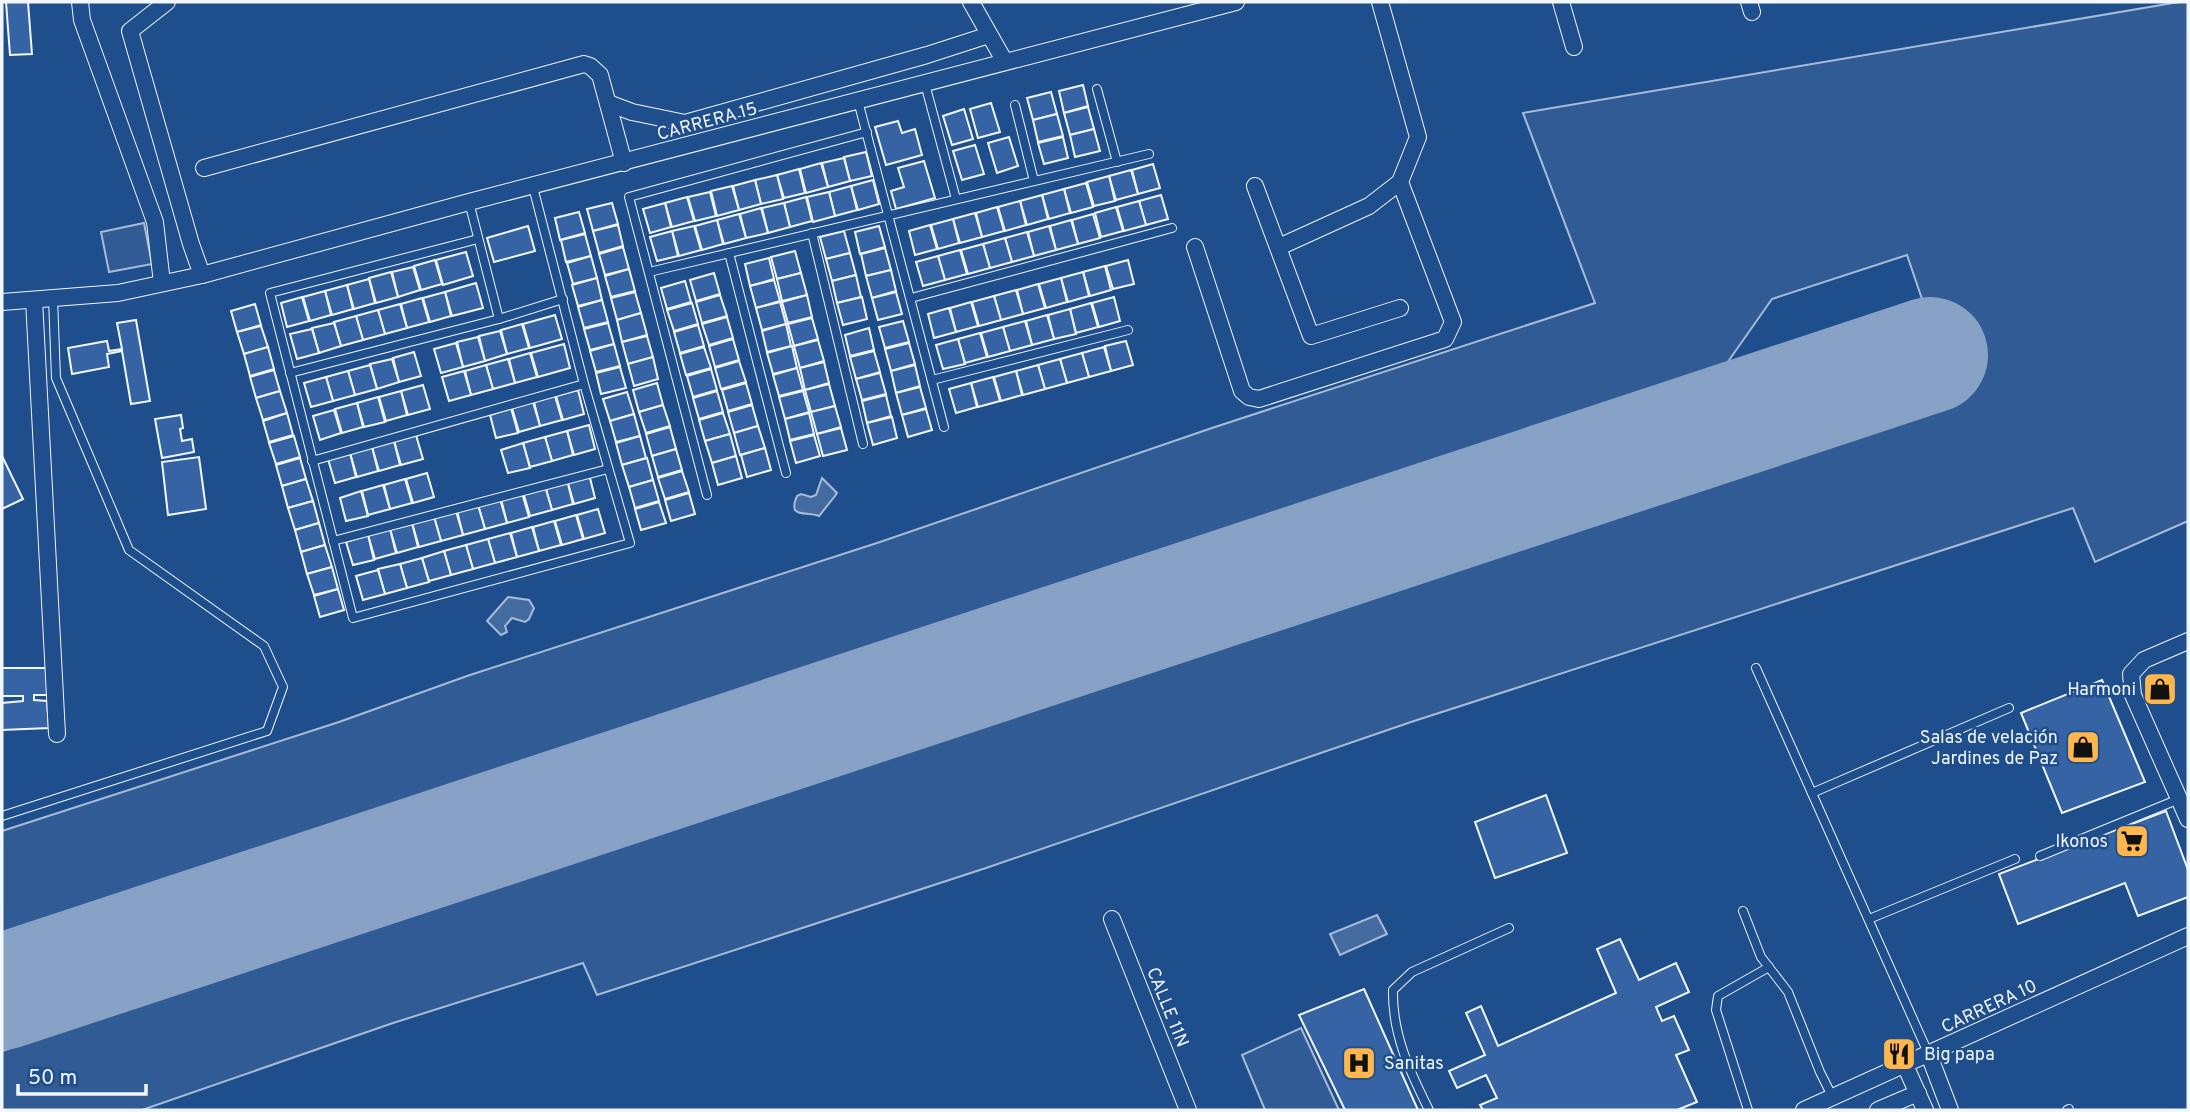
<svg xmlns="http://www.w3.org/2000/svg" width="2190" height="1112" font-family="Overpass,sans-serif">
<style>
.built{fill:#305b95;stroke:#a8bbd7;stroke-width:2}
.water{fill:#446ba0;stroke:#a8bbd7;stroke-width:2}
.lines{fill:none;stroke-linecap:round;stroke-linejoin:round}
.runway{stroke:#88a2c6;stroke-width:116}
.building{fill:#3563a3;stroke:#f2f6ff;stroke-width:2}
.service-casing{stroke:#f2f6ff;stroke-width:10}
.minor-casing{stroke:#f2f6ff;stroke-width:18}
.service{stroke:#1f4e8c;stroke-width:8}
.minor{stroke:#1f4e8c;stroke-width:16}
.labels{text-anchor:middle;stroke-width:5;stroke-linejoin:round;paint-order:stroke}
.street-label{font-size:18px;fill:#f2f6ff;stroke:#1f4e8c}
.poi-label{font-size:18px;fill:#f2f6ff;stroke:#1f4e8c;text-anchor:end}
</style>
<rect width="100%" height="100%" fill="#1f4e8c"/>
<g class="built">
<path d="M2179,2H2188V521L2095,562L2073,508L1411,722L986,868L597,995L583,963L393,1023L142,1110H2V1051L1955,396L1907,255L1772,299L1713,383L2,949V831L339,722L467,676L880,542L1212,428L1595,303L1523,113Z"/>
<path d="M144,223L152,264L109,272L101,232Z"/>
<path d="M1301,1028L1339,1110H1265L1242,1055Z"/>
</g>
<g class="water">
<path d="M822,478L837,493L835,496L819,516C806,511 787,519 797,496L801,494L811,497L816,495Z"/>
<path d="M508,597L529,600L534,608L529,619L525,622L512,618L505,626L507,632L501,635L487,621Z"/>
<path d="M1377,915L1387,934L1340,955L1330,934Z"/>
</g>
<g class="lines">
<path class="runway" d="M2,992L1930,355"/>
</g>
<g class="building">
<path d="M6,2H28L32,54L10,55Z"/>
<path d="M1083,85L1088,106L1064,113L1059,91Z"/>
<path d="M1051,92L1057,114L1033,120L1027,98Z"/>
<path d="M991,103L1000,132L978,138L970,109Z"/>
<path d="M1088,107L1094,129L1070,135L1064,113Z"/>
<path d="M964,109L973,139L952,145L943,116Z"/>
<path d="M1057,114L1063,136L1038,142L1033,120Z"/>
<path d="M898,121L902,133L915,129L922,155L886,165L875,127Z"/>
<path d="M1094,129L1100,151L1075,157L1070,135Z"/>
<path d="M1009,137L1018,166L997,173L988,143Z"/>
<path d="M1063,137L1068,158L1044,164L1038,143Z"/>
<path d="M975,145L984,174L962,180L953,151Z"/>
<path d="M866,152L872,176L850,181L844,157Z"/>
<path d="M844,158L850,181L828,187L822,163Z"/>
<path d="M924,161L935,198L896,209L891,191L904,187L898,168Z"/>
<path d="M821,163L828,187L806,193L800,169Z"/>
<path d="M1153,164L1160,188L1138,194L1132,170Z"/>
<path d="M799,169L805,193L784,198L777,175Z"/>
<path d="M1131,170L1138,194L1116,200L1109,176Z"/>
<path d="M777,175L783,199L761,204L755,180Z"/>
<path d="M1109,176L1115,201L1094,206L1087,182Z"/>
<path d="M755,180L761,204L739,210L733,186Z"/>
<path d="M873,180L879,204L858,210L851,186Z"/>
<path d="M1086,183L1093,207L1071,213L1064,189Z"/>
<path d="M732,186L739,210L717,216L711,191Z"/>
<path d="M851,186L857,210L835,216L829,192Z"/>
<path d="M1064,189L1070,213L1049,219L1042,195Z"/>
<path d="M710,192L716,216L695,221L688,197Z"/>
<path d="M829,192L835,216L813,222L807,197Z"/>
<path d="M1042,195L1048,219L1027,225L1020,201Z"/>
<path d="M1161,195L1168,219L1146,225L1139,201Z"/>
<path d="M687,197L694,221L672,227L665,203Z"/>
<path d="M806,197L812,221L790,227L784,203Z"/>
<path d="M1020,201L1026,225L1005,231L998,207Z"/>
<path d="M1139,201L1146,225L1124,231L1117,207Z"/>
<path d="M612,203L618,224L593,231L587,209Z"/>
<path d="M665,203L671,227L650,233L643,209Z"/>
<path d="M784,203L790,227L768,233L762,208Z"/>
<path d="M997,207L1004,231L982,237L976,213Z"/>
<path d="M1116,207L1123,231L1101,237L1095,213Z"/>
<path d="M761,208L768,233L746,238L740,214Z"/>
<path d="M579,212L585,233L560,240L555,218Z"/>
<path d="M975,213L982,237L960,243L953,219Z"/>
<path d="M739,214L746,238L724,244L717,220Z"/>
<path d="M1093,214L1100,238L1078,244L1072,220Z"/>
<path d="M953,219L959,243L938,249L931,225Z"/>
<path d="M717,220L723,244L702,250L695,226Z"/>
<path d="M1071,220L1078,244L1056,250L1050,226Z"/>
<path d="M618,225L623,246L599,253L593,231Z"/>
<path d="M930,225L937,249L915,255L909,231Z"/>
<path d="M528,226L535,251L494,262L487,238Z"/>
<path d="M694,226L701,250L679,256L672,231Z"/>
<path d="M879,226L885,247L860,254L855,232Z"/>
<path d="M1049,226L1056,250L1034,256L1028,232Z"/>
<path d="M672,231L678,256L657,261L650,237Z"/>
<path d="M844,231L850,253L826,259L820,237Z"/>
<path d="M1027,232L1034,256L1012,262L1005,238Z"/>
<path d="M585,234L591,256L566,262L561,240Z"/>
<path d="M1005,238L1012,262L990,268L983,244Z"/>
<path d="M983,244L990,268L968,274L961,250Z"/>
<path d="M623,247L629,269L605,275L599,254Z"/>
<path d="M885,248L891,270L866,276L861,254Z"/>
<path d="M960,250L967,274L945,280L938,256Z"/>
<path d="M795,251L801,273L777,279L771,257Z"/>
<path d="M466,252L473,276L443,285L436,260Z"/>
<path d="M850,253L856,275L832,281L826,259Z"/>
<path d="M591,256L597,278L573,284L567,263Z"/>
<path d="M938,256L945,280L923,286L916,262Z"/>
<path d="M769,258L774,279L750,286L745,264Z"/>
<path d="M435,260L442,284L421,290L414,266Z"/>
<path d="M1128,260L1134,284L1113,289L1106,266Z"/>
<path d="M1105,266L1111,290L1090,296L1083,272Z"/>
<path d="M413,267L420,290L398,297L392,272Z"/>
<path d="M629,269L635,291L611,297L605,276Z"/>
<path d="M891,270L896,291L872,298L866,276Z"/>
<path d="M391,272L398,297L376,303L369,278Z"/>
<path d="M1083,272L1089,296L1068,302L1061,278Z"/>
<path d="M714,273L720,294L696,301L690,280Z"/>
<path d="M801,273L807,295L782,301L777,279Z"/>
<path d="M856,275L861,297L837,303L832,281Z"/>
<path d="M597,278L602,300L578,306L572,285Z"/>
<path d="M1061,278L1067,302L1046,308L1039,284Z"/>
<path d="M369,279L375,303L354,309L347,285Z"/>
<path d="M774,280L780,301L756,308L750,286Z"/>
<path d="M685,281L691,302L667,309L661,288Z"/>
<path d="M476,283L483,308L452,316L445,292Z"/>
<path d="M1038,284L1045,308L1023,314L1017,290Z"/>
<path d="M347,285L353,309L332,315L325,291Z"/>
<path d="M1016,290L1023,314L1001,320L994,296Z"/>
<path d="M325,291L331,315L310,321L303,297Z"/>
<path d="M445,292L451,316L430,322L423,298Z"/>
<path d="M635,292L641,313L617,320L611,298Z"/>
<path d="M896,292L902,314L878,320L872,298Z"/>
<path d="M720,295L727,316L702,323L696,302Z"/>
<path d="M807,295L812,317L788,323L782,302Z"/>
<path d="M994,296L1001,320L979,326L972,302Z"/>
<path d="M302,297L309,321L287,327L281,303Z"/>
<path d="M862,297L867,319L843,325L837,303Z"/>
<path d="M1114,297L1120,321L1099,327L1092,303Z"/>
<path d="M422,298L429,322L407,328L401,304Z"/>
<path d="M602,300L608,322L584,328L578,307Z"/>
<path d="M780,302L786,324L762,330L756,308Z"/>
<path d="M971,302L978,326L956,332L950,308Z"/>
<path d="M692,303L698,324L674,331L667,310Z"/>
<path d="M1091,303L1098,327L1076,333L1070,309Z"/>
<path d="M255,304L261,325L237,332L231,311Z"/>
<path d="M400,304L407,328L385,334L378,310Z"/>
<path d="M949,308L956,332L934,338L928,314Z"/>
<path d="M1070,309L1076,334L1054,339L1048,315Z"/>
<path d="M378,310L385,334L363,340L356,316Z"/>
<path d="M641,313L647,335L622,342L617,320Z"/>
<path d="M555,315L562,339L530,348L523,324Z"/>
<path d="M1047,315L1054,339L1032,345L1026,321Z"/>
<path d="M356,316L363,340L341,346L334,322Z"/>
<path d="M727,317L733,338L709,345L702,324Z"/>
<path d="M812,318L818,339L794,346L788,324Z"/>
<path d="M136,320L150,401L131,404L122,351L107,354L109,367L72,374L68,348L107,341L109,351L122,349L117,323Z"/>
<path d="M903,321L909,342L885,348L879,327Z"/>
<path d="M1025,321L1032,345L1010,351L1003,327Z"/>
<path d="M334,323L341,346L319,353L312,328Z"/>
<path d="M608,323L614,344L590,350L584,329Z"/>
<path d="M522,324L529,348L507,354L501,330Z"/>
<path d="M786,324L791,346L767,352L762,331Z"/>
<path d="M698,325L704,346L680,353L674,332Z"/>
<path d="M261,326L268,347L244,354L237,332Z"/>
<path d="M1003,327L1010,351L988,357L981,333Z"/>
<path d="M869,328L874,350L850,356L845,335Z"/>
<path d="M312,329L319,353L297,359L290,334Z"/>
<path d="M500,331L507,354L485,361L479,336Z"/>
<path d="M980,333L987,357L965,363L958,339Z"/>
<path d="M647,336L653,357L628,364L622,342Z"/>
<path d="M478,337L485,361L463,367L457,342Z"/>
<path d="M733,339L739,360L715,367L709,346Z"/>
<path d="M958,339L965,364L943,369L936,345Z"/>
<path d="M818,340L824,361L800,368L794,346Z"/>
<path d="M1126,341L1133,365L1111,371L1105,346Z"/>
<path d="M456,343L463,367L441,373L434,349Z"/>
<path d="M909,343L915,364L891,371L885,349Z"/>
<path d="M564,344L570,368L538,377L531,353Z"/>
<path d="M614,344L620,366L596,372L590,351Z"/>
<path d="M792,346L797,368L773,374L767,353Z"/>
<path d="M268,347L274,369L250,376L244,354Z"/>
<path d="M704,347L711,368L686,375L680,354Z"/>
<path d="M1104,347L1111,371L1089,377L1082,353Z"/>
<path d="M874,351L880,372L856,379L850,357Z"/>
<path d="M414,352L421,376L399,382L393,358Z"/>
<path d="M530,353L537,377L515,383L509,359Z"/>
<path d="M1082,353L1089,377L1067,383L1060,359Z"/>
<path d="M653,357L658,379L634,386L628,364Z"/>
<path d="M392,359L399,382L377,389L370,364Z"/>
<path d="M508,359L515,383L493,389L486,365Z"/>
<path d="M1060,359L1067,383L1045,389L1038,365Z"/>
<path d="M739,361L746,382L721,389L715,368Z"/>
<path d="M824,362L829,383L805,390L800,368Z"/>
<path d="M370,365L377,389L355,395L348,371Z"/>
<path d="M486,365L493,389L471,395L465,371Z"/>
<path d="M915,365L920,386L896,393L891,371Z"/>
<path d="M1038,365L1045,389L1023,395L1016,371Z"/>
<path d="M620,367L626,388L601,394L596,373Z"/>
<path d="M797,368L803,390L779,396L773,375Z"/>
<path d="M711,369L717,390L693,397L687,376Z"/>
<path d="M274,370L280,391L256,398L250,377Z"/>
<path d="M348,371L355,395L333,401L326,377Z"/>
<path d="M464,371L471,395L449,401L442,377Z"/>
<path d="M1016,371L1022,395L1001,401L994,377Z"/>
<path d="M880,373L886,394L862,400L856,379Z"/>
<path d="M326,377L333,401L311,407L304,383Z"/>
<path d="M993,377L1000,401L978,407L971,383Z"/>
<path d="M657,383L663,405L639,412L633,390Z"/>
<path d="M746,383L752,404L728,411L722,390Z"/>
<path d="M971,383L977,407L956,413L949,389Z"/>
<path d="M829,384L835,406L811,412L805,390Z"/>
<path d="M423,385L430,409L408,415L401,391Z"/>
<path d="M920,387L926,408L902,415L896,393Z"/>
<path d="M578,390L584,414L563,420L556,396Z"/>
<path d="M280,391L287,413L263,420L256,398Z"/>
<path d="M401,391L407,415L386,421L379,397Z"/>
<path d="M717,391L723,412L699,419L693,398Z"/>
<path d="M803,391L809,412L785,419L779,397Z"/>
<path d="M627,392L634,414L610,421L603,399Z"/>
<path d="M886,395L891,416L867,423L862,401Z"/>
<path d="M555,396L562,420L540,426L534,402Z"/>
<path d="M378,397L385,422L364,427L357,403Z"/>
<path d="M533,402L540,426L519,432L512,408Z"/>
<path d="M357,403L363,427L342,433L335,409Z"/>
<path d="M663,405L670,426L646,433L639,412Z"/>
<path d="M752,405L758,426L734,433L728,412Z"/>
<path d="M835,406L841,427L817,434L811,412Z"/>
<path d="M511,408L518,433L496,438L490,415Z"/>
<path d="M926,409L932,430L908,437L902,415Z"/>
<path d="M334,410L341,433L320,440L313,416Z"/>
<path d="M287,413L293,435L269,442L263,421Z"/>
<path d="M723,413L730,434L705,441L699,420Z"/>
<path d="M809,413L814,434L790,440L785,419Z"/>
<path d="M634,414L640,436L616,442L610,421Z"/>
<path d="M181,415L183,428L180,429L182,441L192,439L194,452L162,458L155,419Z"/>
<path d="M892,417L897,438L873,445L867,423Z"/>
<path d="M589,425L595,449L574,455L567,431Z"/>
<path d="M758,426L765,448L740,455L734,433Z"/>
<path d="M670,427L676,449L652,456L646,434Z"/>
<path d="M841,428L847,450L823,456L817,434Z"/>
<path d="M567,431L573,455L552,461L545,437Z"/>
<path d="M730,434L736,456L712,463L705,441Z"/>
<path d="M416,435L423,459L401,465L394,441Z"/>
<path d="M814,435L820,456L796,463L790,441Z"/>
<path d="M294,436L300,457L276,464L269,443Z"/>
<path d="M640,436L646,458L622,465L616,443Z"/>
<path d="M545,437L552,461L530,467L523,443Z"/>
<path d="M394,441L400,465L379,471L372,447Z"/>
<path d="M523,443L530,468L508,473L501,450Z"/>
<path d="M372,447L378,471L357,477L350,453Z"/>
<path d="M765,448L771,470L747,477L741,455Z"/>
<path d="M676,449L682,470L658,477L652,456Z"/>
<path d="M350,453L356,477L335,483L328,459Z"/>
<path d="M2,456L23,499L2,509Z"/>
<path d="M736,456L742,478L718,485L712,463Z"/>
<path d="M199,457L206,509L168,515L162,462Z"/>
<path d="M300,458L306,479L282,486L276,465Z"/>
<path d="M647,458L653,480L629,487L622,465Z"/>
<path d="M682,471L689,492L665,499L658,478Z"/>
<path d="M427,473L434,497L413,503L406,479Z"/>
<path d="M589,474L595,498L574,504L567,480Z"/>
<path d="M306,479L313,501L288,508L282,486Z"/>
<path d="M405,479L412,503L390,509L384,485Z"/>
<path d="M567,480L573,504L552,510L545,486Z"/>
<path d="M653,480L659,501L635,508L629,487Z"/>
<path d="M383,485L390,509L368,515L362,491Z"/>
<path d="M545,486L552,510L530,516L523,492Z"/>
<path d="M361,491L368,516L346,521L340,498Z"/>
<path d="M522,493L529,517L507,523L501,499Z"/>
<path d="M689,493L695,514L671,521L665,500Z"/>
<path d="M500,499L507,523L485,529L478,505Z"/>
<path d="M313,501L319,523L295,530L288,508Z"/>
<path d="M659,502L666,523L641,530L635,509Z"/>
<path d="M478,505L485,529L463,535L457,511Z"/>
<path d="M598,509L605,533L584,539L577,515Z"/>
<path d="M456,511L463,535L441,541L434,517Z"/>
<path d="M576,515L583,539L562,545L555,521Z"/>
<path d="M434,517L441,541L419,547L412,523Z"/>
<path d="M554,521L561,545L539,551L533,527Z"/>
<path d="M319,523L325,545L301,552L295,530Z"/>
<path d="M412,523L418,547L397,553L390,529Z"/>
<path d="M532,527L539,551L517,557L511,533Z"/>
<path d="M390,529L396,553L375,559L368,535Z"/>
<path d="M510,533L517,557L495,563L488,539Z"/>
<path d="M368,535L374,560L353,565L346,542Z"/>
<path d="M488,539L495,563L473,569L466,545Z"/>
<path d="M325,545L332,567L307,574L301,552Z"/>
<path d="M466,545L473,569L451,575L444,551Z"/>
<path d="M444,551L451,575L429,581L422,558Z"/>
<path d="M422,558L429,582L407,588L400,564Z"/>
<path d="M400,564L407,588L385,594L378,569Z"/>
<path d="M332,567L338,589L314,595L307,574Z"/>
<path d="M378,570L385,594L363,600L356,576Z"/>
<path d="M338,589L344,610L320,617L314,596Z"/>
<path d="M2,668H47V695H34V700L47,701L49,728L2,730V703L23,701V696H2Z"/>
<path d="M2102,680L2145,782L2062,813L2021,713Z"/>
<path d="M1546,795L1567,853L1495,878L1475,822Z"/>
<path d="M2166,811L2188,870V897L2138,916L2125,883L2018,924L1999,874Z"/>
<path d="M1620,939L1639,980L1676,963L1689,992L1656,1007L1662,1021L1674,1016L1689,1050L1676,1055L1697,1102L1677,1110H1483L1480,1105L1497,1098L1486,1075L1457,1088L1449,1071L1485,1055L1466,1013L1481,1006L1498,1046L1616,993L1597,949Z"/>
<path d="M1364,989L1418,1110H1345L1299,1015Z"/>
</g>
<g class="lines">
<g class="service-casing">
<g id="service">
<path d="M925,84L956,199"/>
<path d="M1097,89L1117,162"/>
<path d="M858,101L944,427"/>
<path d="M1015,105L1034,181"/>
<path d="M469,202L499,319"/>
<path d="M812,233L863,444"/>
<path d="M478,239L270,293L353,618L630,543L584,384L533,187"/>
<path d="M729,253L786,473"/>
<path d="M649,272L1149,154"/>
<path d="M911,298L1172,228"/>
<path d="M290,373L499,319L563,299"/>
<path d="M932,380L1128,330"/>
<path d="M312,461L584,384"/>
<path d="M707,495L629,197L867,132"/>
<path d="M333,541L608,469"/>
<path d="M1756,668L1929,1055"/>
<path d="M1812,793L2009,708"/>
<path d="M2,816L267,731L283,687L264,646L129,550L56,378L53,298"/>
<path d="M2040,856L2179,799"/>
<path d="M1743,911L1761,957L1788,992L1820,1072L1833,1098"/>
<path d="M1869,919L2015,859"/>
<path d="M1429,1110C1410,1072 1392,1034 1393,990L1412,972L1509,928"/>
<path d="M1748,1110L1716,1010L1718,996L1769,967"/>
<path d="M2067,1110L2069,1109"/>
</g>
</g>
<g class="minor-casing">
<g id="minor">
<path d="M80,2L82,20L155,222L162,283"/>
<path d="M167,2L130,31L191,244L202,275"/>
<path d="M971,2L1005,62"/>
<path d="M1561,2L1574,47"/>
<path d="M1749,2L1752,12"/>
<path d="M608,103L632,112L685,123L927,55L989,35"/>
<path d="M204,168L584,64L590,66L600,75L624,163"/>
<path d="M1255,186L1311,336L1400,308"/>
<path d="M1195,247L1242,391L1249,397L1259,399L1445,339L1453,322L1400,182"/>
<path d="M1279,247L1369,206L1400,182L1418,137L1380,2"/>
<path d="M34,300L57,734"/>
<path d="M2,302L118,293L202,275L469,202L1236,2"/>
<path d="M2188,641L2144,660L2131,674L2133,695L2188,819"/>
<path d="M1112,919L1188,1110"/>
<path d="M1929,1055L1950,1110"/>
<path d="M1905,1065L1925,1110"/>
<path d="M1804,1110L2188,936"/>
<path d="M1878,1110L1918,1093"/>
</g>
</g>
<use href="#service" class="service"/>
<use href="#minor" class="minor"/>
</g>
<defs>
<g id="shop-square" transform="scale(1.75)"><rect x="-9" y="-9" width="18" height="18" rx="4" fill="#ffb74d" stroke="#1f4e8c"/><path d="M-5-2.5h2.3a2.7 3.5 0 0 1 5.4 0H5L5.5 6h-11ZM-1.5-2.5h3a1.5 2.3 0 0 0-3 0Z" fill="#111"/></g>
<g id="supermarket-square" transform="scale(1.75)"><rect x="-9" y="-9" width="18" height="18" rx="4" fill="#ffb74d" stroke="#1f4e8c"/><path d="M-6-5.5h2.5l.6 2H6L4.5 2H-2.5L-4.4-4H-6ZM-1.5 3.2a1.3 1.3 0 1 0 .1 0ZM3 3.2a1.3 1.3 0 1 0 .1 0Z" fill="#111"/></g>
<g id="restaurant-square" transform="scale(1.75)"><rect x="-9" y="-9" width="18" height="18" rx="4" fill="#ffb74d" stroke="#1f4e8c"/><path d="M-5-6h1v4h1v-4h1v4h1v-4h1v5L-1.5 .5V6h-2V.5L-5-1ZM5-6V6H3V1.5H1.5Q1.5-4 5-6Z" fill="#111"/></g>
<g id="hospital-square" transform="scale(1.75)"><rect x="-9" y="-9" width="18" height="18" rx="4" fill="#ffb74d" stroke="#1f4e8c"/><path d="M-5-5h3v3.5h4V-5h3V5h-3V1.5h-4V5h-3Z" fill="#111"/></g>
</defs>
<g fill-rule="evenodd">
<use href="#shop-square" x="2160" y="689"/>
<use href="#shop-square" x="2083" y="747"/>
<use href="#supermarket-square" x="2132" y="841"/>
<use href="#restaurant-square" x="1899" y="1054"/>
<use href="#hospital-square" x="1359" y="1063"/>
</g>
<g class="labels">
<g class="street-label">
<text transform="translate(707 121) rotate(-15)" y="6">CARRERA 15</text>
<text transform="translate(1989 1006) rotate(-25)" y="6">CARRERA 10</text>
<text transform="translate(1168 1007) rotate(68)" y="6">CALLE 11N</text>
</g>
<g class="poi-label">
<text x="2136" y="695">Harmoni</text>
<text x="2058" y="743">Salas de velación<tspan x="2058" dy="21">Jardines de Paz</tspan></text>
<text x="2108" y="847">Ikonos</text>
<text x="1924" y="1060" text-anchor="start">Big papa</text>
<text x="1384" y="1069" text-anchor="start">Sanitas</text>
</g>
</g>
<rect width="2190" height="1112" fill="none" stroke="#f2f6ff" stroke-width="7"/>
<path d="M18 1084v10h128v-10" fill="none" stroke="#f2f6ff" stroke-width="3.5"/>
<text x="28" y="1084" font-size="21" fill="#f2f6ff" stroke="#1f4e8c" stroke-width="5" paint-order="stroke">50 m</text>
</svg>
